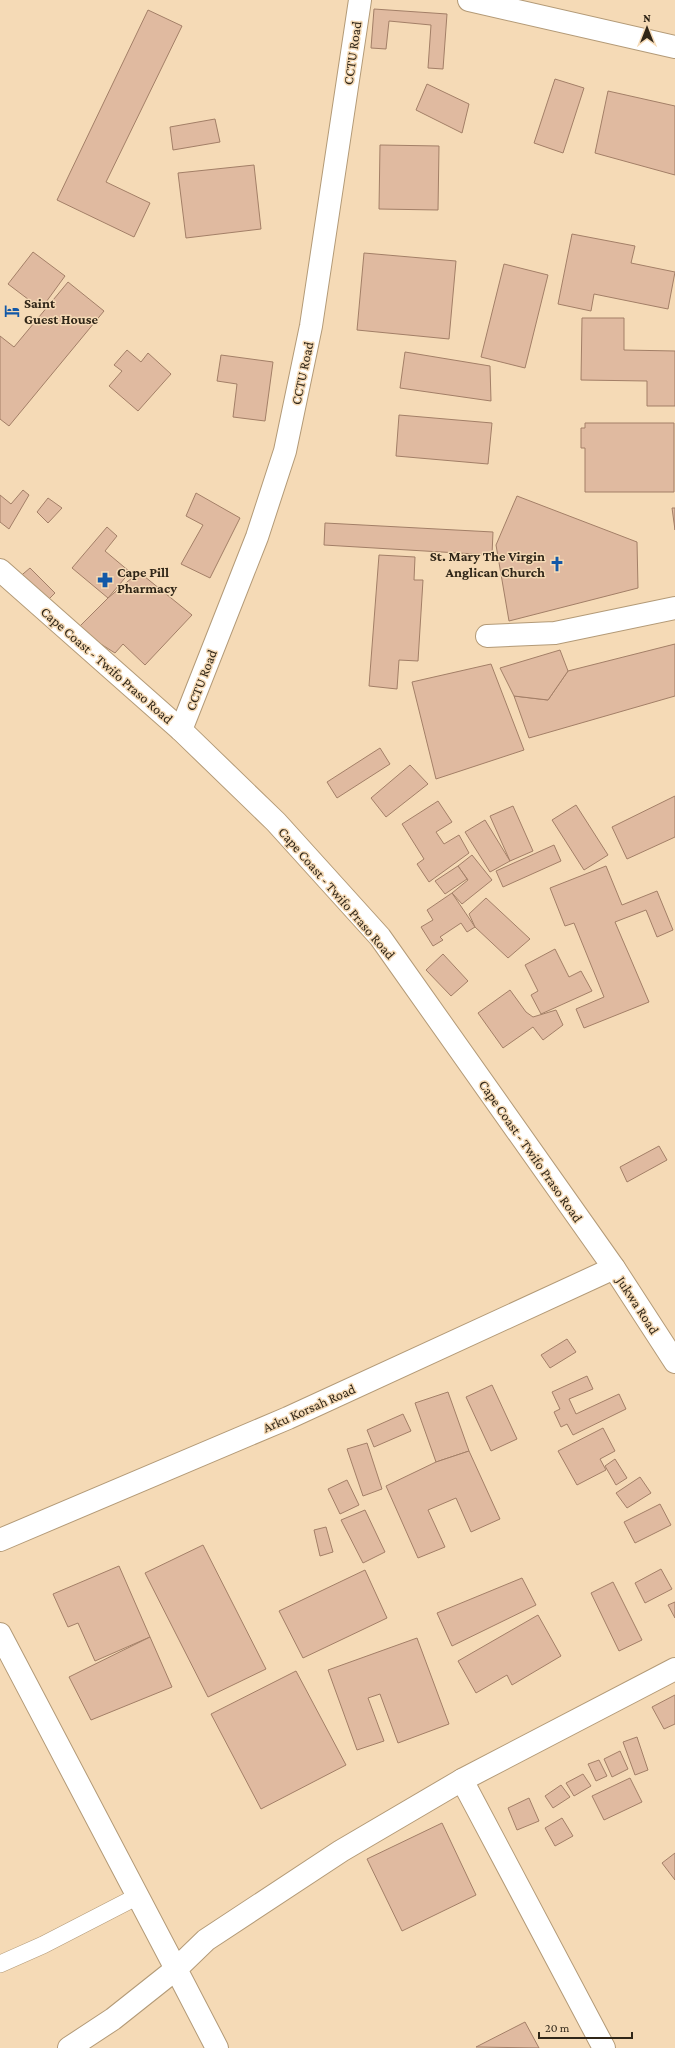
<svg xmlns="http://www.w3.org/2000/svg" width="675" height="2048" font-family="'Crimson Pro',serif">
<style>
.building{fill:#e0baa0;stroke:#a37f67}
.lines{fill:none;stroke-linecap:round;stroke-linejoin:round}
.lane-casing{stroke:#b39a77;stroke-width:18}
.street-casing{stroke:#b39a77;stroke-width:24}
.secondary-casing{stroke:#b39a77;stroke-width:24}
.lane{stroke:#fff;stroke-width:17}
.street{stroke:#fff;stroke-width:22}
.secondary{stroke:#fff;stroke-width:22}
.labels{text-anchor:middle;stroke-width:3;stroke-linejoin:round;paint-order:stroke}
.street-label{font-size:14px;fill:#302618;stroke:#f5dab6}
.poi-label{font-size:14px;font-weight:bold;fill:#302618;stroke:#f5dab6;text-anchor:start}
</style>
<rect width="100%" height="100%" fill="#f5dab6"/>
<g class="building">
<path d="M374,9L447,14L443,69L428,68L431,25L389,21L386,49L371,48Z"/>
<path d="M148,10L182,26L106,182L150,203L134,237L57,200Z"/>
<path d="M555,79L584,88L563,153L534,143Z"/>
<path d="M427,84L469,104L462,133L416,110Z"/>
<path d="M608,91L675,106V175L595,153Z"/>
<path d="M215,119L220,142L173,150L170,127Z"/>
<path d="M380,145L439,146L438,210L379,209Z"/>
<path d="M254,165L261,229L186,238L178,173Z"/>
<path d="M572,234L635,246L631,263L675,272L668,309L594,294L591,311L558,304Z"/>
<path d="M33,252L65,276L41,309L8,284Z"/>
<path d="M364,253L456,261L449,339L357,330Z"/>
<path d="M504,264L548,275L525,368L481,357Z"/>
<path d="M68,282L104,311L9,426L0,419V336L14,347Z"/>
<path d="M582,318H624V350L675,351V406H647V381L581,380Z"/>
<path d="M127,350L141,362L148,353L171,374L138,411L109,386L122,371L114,365Z"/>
<path d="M405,352L490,366L491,401L400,388Z"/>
<path d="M221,355L273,362L265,421L233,417L237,384L217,381Z"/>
<path d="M399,415L492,423L488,464L396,456Z"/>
<path d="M585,423H674V492H585V448H581V428H585Z"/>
<path d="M23,490L29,495L9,529L0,522V495L11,504Z"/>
<path d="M196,493L240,518L210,578L181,564L203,525L186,516Z"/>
<path d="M517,496L637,542L638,588L509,621L496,545Z"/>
<path d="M48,498L62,508L48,523L37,512Z"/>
<path d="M672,508H675V530Z"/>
<path d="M325,523L493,532L492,555L324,545Z"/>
<path d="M107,527L117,536L105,551L130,572L108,598L72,568Z"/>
<path d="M379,555L415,557L414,580H423L418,661L399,660L397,689L369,686Z"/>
<path d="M30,568L55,593L43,605L17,579Z"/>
<path d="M139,572L192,615L145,665L123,644L115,653L77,629L108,598Z"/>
<path d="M675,644V696L529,738L514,696L548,700L568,671Z"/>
<path d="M560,650L568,671L548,700L514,696L500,668Z"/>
<path d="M491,664L524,750L436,779L412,682Z"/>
<path d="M380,748L390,764L337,798L327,782Z"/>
<path d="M410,765L428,784L386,817L371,798Z"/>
<path d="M675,796V837L627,859L612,827Z"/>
<path d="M438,801L452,822L436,832L444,844L459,835L469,853L429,882L417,864L424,859L402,824Z"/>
<path d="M576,805L608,855L584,870L552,820Z"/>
<path d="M513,806L533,851L510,861L490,816Z"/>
<path d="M485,820L510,861L490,872L465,832Z"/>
<path d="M554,845L561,861L503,887L496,871Z"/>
<path d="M472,855L492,880L462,904L452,893L468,880L458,866Z"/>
<path d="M458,866L467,879L445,894L435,881Z"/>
<path d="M606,866L622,905L657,891L673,930L657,937L646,910L615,922L649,1002L584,1028L576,1009L604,997L574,923L565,926L550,888Z"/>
<path d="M452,893L475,927L467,932L461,923L440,937L443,940L433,946L421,927L433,920L427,910Z"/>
<path d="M486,898L530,939L508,958L475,927L469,914Z"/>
<path d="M555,949L569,977L581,971L592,991L541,1014L531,995L538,991L525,965Z"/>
<path d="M443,954L468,981L451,996L426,970Z"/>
<path d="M510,990L526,1012L533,1017L556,1010L563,1025L543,1040L533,1027L503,1048L478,1013Z"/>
<path d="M659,1146L667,1160L627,1182L620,1167Z"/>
<path d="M567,1339L576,1352L550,1368L541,1355Z"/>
<path d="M587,1376L593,1389L569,1399L576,1414L619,1394L626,1409L573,1435L567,1424L561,1427L554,1412L560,1409L552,1392Z"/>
<path d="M492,1385L517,1439L491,1451L466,1397Z"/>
<path d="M448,1392L469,1451L436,1462L415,1403Z"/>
<path d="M403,1414L411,1431L374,1447L367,1430Z"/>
<path d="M603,1428L615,1451L600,1459L606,1470L577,1485L558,1451Z"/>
<path d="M367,1443L382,1489L363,1496L347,1449Z"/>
<path d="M469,1451L500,1519L471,1532L456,1498L428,1510L445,1547L418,1558L386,1486L436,1462Z"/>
<path d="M615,1459L627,1478L616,1485L605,1466Z"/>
<path d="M640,1477L651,1493L627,1508L616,1493Z"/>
<path d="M347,1480L359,1505L340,1514L328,1489Z"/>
<path d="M660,1504L671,1525L635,1543L624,1522Z"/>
<path d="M365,1510L385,1552L363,1563L341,1520Z"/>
<path d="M326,1527L333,1552L320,1556L314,1530Z"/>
<path d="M203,1545L266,1669L208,1697L145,1573Z"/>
<path d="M119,1566L150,1637L95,1661L78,1623L68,1627L53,1594Z"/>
<path d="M661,1569L672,1589L645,1603L635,1583Z"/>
<path d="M365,1570L387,1618L303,1658L279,1611Z"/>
<path d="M522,1578L536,1605L452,1646L437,1613Z"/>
<path d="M613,1582L642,1640L619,1651L591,1593Z"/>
<path d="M675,1602V1618L668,1605Z"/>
<path d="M538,1615L561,1656L512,1685L507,1675L476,1693L458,1661Z"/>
<path d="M150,1637L172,1687L91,1720L69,1677Z"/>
<path d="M417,1638L449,1724L398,1743L380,1694L368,1698L384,1741L357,1750L328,1670Z"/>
<path d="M296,1671L346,1765L261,1809L211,1714Z"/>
<path d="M675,1695V1724L664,1729L652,1707Z"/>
<path d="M637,1737L648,1770L635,1775L623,1742Z"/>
<path d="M620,1751L628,1769L612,1777L604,1759Z"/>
<path d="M599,1760L607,1776L596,1781L588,1764Z"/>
<path d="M583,1774L591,1786L574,1796L566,1783Z"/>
<path d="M630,1778L642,1802L604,1820L592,1796Z"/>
<path d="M561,1785L570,1797L553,1808L545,1796Z"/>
<path d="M529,1798L539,1821L517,1830L508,1808Z"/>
<path d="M562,1818L573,1836L555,1846L545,1828Z"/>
<path d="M442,1823L476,1895L402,1931L367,1859Z"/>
<path d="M675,1853V1880L662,1863Z"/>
<path d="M525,2022L539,2048L476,2047Z"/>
</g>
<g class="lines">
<g class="lane-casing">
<path id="lane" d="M0,1964L43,1945L138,1896"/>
</g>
<g class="street-casing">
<g id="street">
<path d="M469,0L675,47"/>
<path d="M487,636L555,633L675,608"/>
<path d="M0,1540L288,1418L614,1268"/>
<path d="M0,1634L176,1969L113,2019L69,2048"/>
<path d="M462,1780L604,2048"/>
<path d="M217,2048L176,1969L206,1940L341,1851L462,1780L675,1669"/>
</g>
</g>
<g class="secondary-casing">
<g id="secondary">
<path d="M0,570L181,730L276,822L380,937L614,1268L675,1362"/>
<path d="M181,730L257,537L285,451L311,326L360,0"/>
</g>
</g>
<use href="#lane" class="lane"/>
<use href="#street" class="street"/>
<use href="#secondary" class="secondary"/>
</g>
<defs>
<g id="hotel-bare" transform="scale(1.2)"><path d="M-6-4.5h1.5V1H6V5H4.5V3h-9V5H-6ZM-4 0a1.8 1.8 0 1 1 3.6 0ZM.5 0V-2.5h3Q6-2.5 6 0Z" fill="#1258a7" stroke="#f5dab6" stroke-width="2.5" paint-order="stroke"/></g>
<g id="church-bare" transform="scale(1.2)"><path d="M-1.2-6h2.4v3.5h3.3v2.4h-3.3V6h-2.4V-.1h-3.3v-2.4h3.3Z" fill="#1258a7" stroke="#f5dab6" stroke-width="2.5" paint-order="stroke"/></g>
<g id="pharmacy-bare" transform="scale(1.2)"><path d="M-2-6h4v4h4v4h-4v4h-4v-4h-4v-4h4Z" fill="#1258a7" stroke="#f5dab6" stroke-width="2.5" paint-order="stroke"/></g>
</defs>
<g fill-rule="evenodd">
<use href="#hotel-bare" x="12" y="311"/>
<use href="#church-bare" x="557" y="564"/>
<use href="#pharmacy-bare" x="105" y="580"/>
</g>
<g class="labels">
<g class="street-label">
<text transform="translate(352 53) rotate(-82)" y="5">CCTU Road</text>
<text transform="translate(302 373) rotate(-78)" y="5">CCTU Road</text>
<text transform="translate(107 665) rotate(41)" y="5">Cape Coast - Twifo Praso Road</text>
<text transform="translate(201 680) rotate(-69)" y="5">CCTU Road</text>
<text transform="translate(337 893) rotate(49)" y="5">Cape Coast - Twifo Praso Road</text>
<text transform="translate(531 1151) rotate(55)" y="5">Cape Coast - Twifo Praso Road</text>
<text transform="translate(638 1305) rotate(57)" y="5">Jukwa Road</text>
<text transform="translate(309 1408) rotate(-24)" y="5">Arku Korsah Road</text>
</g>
<g class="poi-label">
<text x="24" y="308">Saint<tspan x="24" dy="16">Guest House</tspan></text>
<text x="545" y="561" text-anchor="end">St. Mary The Virgin<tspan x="545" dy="16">Anglican Church</tspan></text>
<text x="117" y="577">Cape Pill<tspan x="117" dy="16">Pharmacy</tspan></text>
</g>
</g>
<g transform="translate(647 28)" stroke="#f5dab6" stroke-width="3" paint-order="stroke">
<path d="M0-3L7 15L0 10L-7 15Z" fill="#302618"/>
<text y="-6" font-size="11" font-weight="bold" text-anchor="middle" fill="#302618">N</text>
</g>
<path d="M539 2032v6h93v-6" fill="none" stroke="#302618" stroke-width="2"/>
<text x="545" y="2032" font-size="12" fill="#302618" stroke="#f5dab6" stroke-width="3" paint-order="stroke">20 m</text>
</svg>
